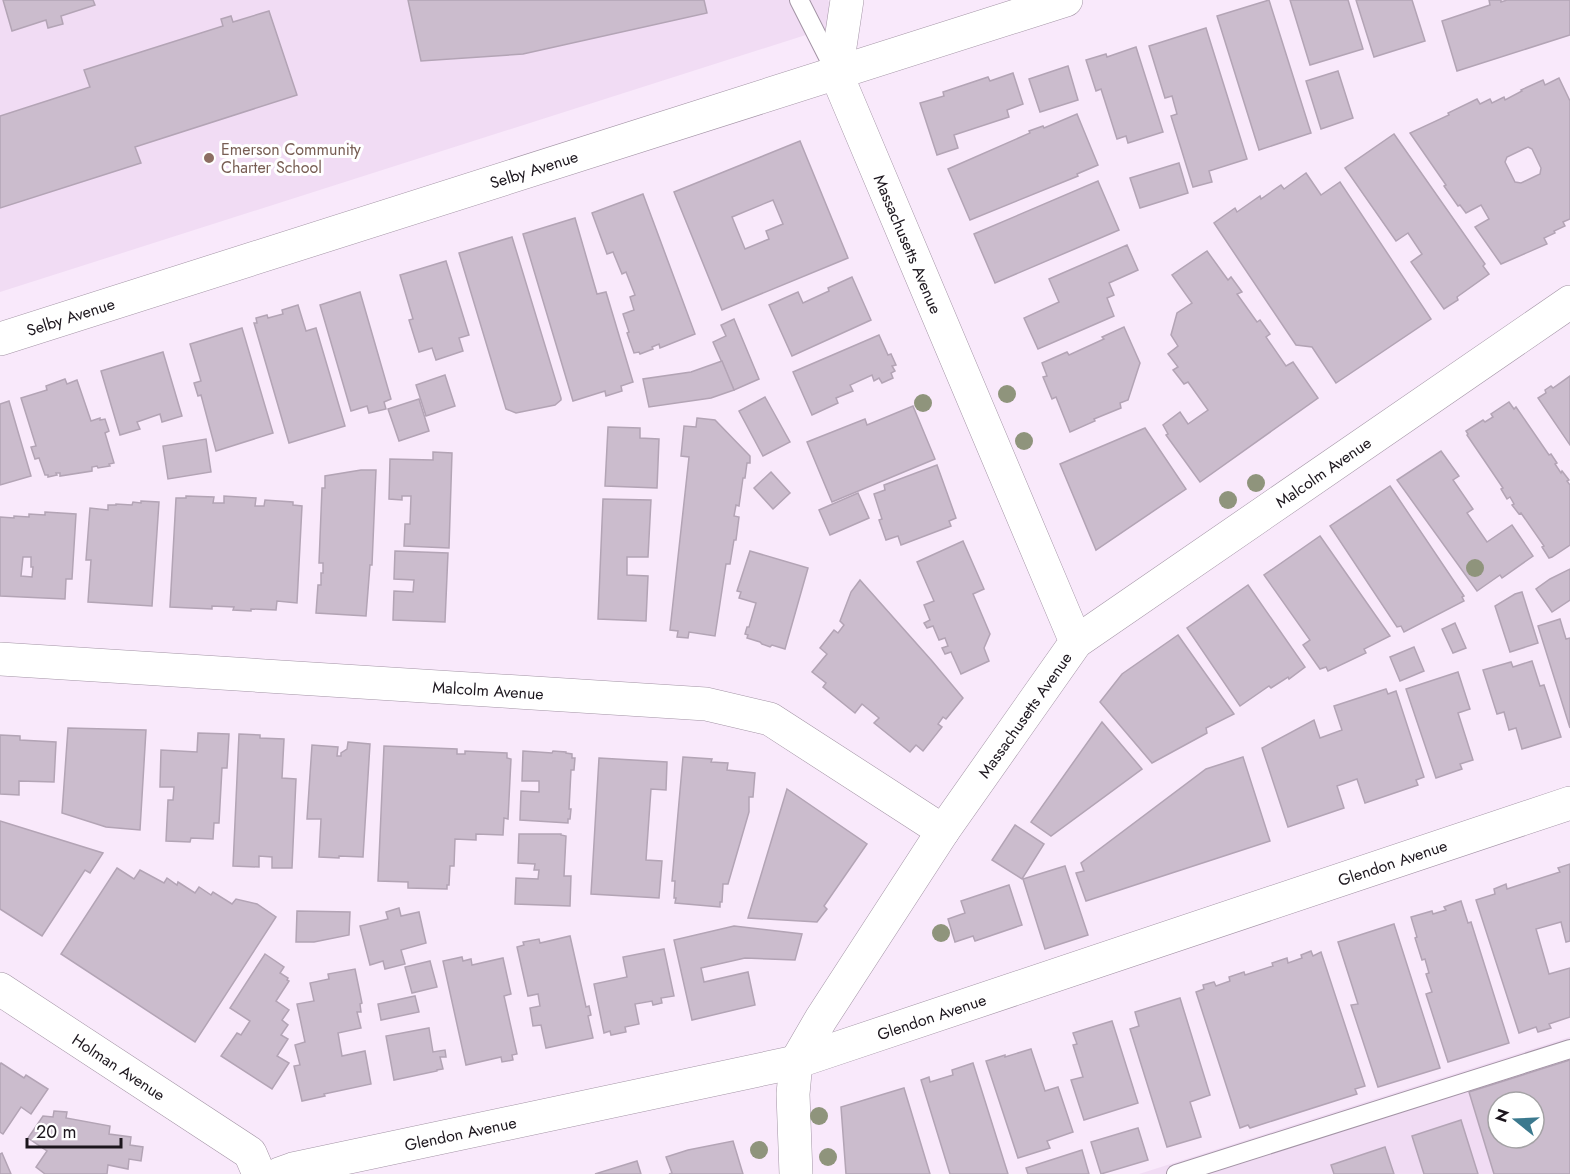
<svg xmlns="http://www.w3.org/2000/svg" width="1570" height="1174" font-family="Jost,sans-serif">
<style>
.built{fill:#f1dcf4;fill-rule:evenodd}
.building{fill:#cbbccd;stroke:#b3a4b5;stroke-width:1.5;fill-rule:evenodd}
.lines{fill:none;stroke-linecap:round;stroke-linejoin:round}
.service-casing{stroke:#a394a5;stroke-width:20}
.minor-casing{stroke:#a394a5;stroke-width:34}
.service{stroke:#fff;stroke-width:18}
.minor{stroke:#fff;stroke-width:33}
.tree{fill:#8f947c}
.education-dot{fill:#8d6e63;stroke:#fff;stroke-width:2}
.labels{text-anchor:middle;stroke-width:6;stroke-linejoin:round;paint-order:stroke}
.education-label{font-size:16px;fill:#785e54;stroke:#fff;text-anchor:start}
.street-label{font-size:16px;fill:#1c161d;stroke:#fff}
</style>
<rect width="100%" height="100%" fill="#f9e9fb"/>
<g class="built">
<path d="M0,0H828L837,25L0,292Z"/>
<path d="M1570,1037V1174H1139ZM1498,1102H1534V1138H1498Z"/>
</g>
<g class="building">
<path d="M3,0H93L95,5L61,16L63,24L48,28L46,20L12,31Z"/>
<path d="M408,0H704L707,13L523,54L421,61Z"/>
<path d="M1269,0L1311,133L1259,150L1217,16Z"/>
<path d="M1290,0H1348L1363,49L1310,65Z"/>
<path d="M1356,0H1412L1425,41L1374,57Z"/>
<path d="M1489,0H1501V2L1507,0H1570V35L1457,71L1442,21L1490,5Z"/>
<path d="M269,11L297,95L135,147L141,163L0,208V116L90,87L84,70L223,26L221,19L231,16L233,22Z"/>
<path d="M1206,28L1247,159L1209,171L1212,182L1193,187L1171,116L1177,114L1172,96L1165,98L1149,46Z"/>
<path d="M1136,47L1163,132L1128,143L1126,136L1117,139L1101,89L1096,91L1086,60L1106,54L1107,57Z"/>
<path d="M1068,66L1078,100L1040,112L1029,79Z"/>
<path d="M1338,71L1353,118L1321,129L1306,81Z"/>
<path d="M1013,73L1023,104L1007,110L1009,117L954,135L958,148L937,155L920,103L944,96L943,92L988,77L990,81Z"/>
<path d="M1559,78L1570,101V219L1563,222L1565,226L1554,231L1555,233L1544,238L1547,244L1501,264L1475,227L1489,219L1481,205L1466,213L1460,205L1458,206L1444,186L1446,185L1410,133L1449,115L1448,113L1477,99L1480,104L1490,99L1492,103L1504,97L1505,100L1522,91L1521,90L1543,80L1545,85ZM1528,147L1532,149L1541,168L1540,174L1521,183L1515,182L1505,162L1507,157Z"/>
<path d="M1077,114L1098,165L1077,174L1078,176L970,220L948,169L1030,133L1029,131L1043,126L1044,128Z"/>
<path d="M1394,134L1485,264L1483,266L1489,274L1457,297L1458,300L1444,309L1411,262L1422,254L1408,233L1396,241L1345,168Z"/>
<path d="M800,141L848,258L722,310L674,192ZM773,200L783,224L766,231L769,239L745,249L732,217Z"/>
<path d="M1179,163L1188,193L1140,208L1130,178Z"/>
<path d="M1306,173L1321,195L1340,182L1431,319L1336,383L1312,347L1296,345L1214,223L1235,208L1237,212L1260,196L1261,199L1281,185L1284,189Z"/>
<path d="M1098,181L1119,230L995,283L974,234Z"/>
<path d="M643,194L695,334L660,348L659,344L652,347L653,349L640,354L639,352L634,353L627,333L629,332L623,314L634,310L630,297L635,295L626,272L622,274L613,252L607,254L592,213Z"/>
<path d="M575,218L597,294L606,292L633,382L621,386L622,391L606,396L605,391L573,401L523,234Z"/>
<path d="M512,237L561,398V400L555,405L516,413L506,409L459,253Z"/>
<path d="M1127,245L1138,270L1109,283L1114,295L1107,298L1114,316L1038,349L1024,318L1059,302L1049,279Z"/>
<path d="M1207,251L1228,280L1231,277L1242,292L1237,294L1257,322L1260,320L1270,334L1266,337L1286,366L1293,362L1318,398L1200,482L1166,435L1168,434L1163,425L1180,412L1188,424L1208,410L1188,382L1184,384L1173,370L1178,367L1168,354L1178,346L1171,335L1177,313L1192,303L1172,275Z"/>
<path d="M446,261L469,335L459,338L463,351L436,360L432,348L419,352L409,320L413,319L400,275Z"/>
<path d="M852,277L871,320L792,356L769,305L798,292L803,303L829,291L828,288Z"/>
<path d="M360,292L391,399L384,402L386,409L369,413L367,406L351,411L320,305Z"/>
<path d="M298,305L306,331L316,328L345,426L289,443L254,323H257L256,318L267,315L268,318L283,314L282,310Z"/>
<path d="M734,319L759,379L734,390L713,342L726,336L721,325Z"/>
<path d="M1124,327L1140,363L1128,400L1120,403L1121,408L1094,419L1095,421L1070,432L1056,397L1052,399L1043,377L1047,376L1042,363L1067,352L1069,355L1104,339L1102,337Z"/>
<path d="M242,328L273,433L216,451L201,395L198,396L194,383L201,381L190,344Z"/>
<path d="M879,335L888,355L891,354L896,365L892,366L895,371L891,373L893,378L882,383L879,378L874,381L872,375L850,385L853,391L836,398L838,403L812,415L793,372Z"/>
<path d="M163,352L182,416L162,422L160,414L137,422L140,429L120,435L101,371Z"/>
<path d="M722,361L734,390L711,398L649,407L643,379L691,372Z"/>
<path d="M445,375L455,406L426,416L416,385Z"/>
<path d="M1570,376V445L1538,398L1546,393L1545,390L1551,386L1553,388Z"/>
<path d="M65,379L67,384L77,380L91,421L100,418V420L105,419L109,431L105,433L114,463L109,464L110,466L98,468L97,466L92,467V471L60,476V473H56L57,475L48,477V475H45L39,458L35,459L31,447L36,446L21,398L47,390L46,386Z"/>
<path d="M765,397L790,442L763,456L739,411Z"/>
<path d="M419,399L429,431L399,441L388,409Z"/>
<path d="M9,401L31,476L0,485V404Z"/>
<path d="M1509,402L1514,409L1516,407L1549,455L1551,454L1557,463L1555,464L1561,473L1562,471L1569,480L1567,481L1570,485V545L1552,557L1549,558L1542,547L1544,546L1521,513L1519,514L1512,505L1514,504L1510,497L1507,499L1501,489L1503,488L1467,435L1468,434L1466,431L1483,420L1485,422L1493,417L1491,414Z"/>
<path d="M913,406L935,459L832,502L807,442L865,419L867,425Z"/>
<path d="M697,418L715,420L750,456V463H747L745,478H743L739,506L736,505L734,516L739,517L736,540H734L730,564H726L715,636L689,632L688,638L677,637L678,631L670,630L689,457L681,456L684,426L696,427Z"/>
<path d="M608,427L640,428V438L659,439L657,488L605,486Z"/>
<path d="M1145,428L1186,489L1096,550L1060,464Z"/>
<path d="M206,439L211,472L168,479L163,446Z"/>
<path d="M1441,451L1459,476L1453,480L1473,509L1467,513L1487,542L1512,525L1533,556L1502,578L1500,575L1477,591L1397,480Z"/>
<path d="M433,452L452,453L449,548L404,546L405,524H410L411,496H402V500L389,499L390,459L433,460Z"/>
<path d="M937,465L956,518L949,521L951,526L901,545L898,536L886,540L879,520L882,519L874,494L885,490L884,485Z"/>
<path d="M361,470H376L372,565H370L366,616L316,613L318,585H321V573H323V563H319L322,488H325V476Z"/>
<path d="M771,472L790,493L773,509L754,488Z"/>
<path d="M1390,486L1464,596L1462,597L1464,601L1404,632L1401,626L1397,627L1330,526Z"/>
<path d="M858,493L869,518L830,535L819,510Z"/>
<path d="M186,496L214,497L213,503H224V496L256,498L255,506H264L265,500L293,502V505L302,506L297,603L277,601L276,610L251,609V611L233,610L234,607L212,606V609L170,607L176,498H186Z"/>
<path d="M603,499L651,500L648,557H627V575L648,576L646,621L598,619Z"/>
<path d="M141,501L159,502L152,606L88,602L91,560H86L90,508L108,510V505H116V504L132,505L133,502L141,503Z"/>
<path d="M45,512L76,514L72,579H66L65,599L0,596V517L14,518V516L29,517V514L45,515ZM23,557H31V567H33L32,577L21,576Z"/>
<path d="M1320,536L1390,636L1364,649L1366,653L1328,671L1326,667L1320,669L1303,645L1310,640L1264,575Z"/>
<path d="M963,541L984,589L973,594L990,634L984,648L989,661L961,674L951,652L945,654L942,648L948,646L945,638L939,640L933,626L927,628L924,623L930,620L924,605L934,601L917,562Z"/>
<path d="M395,551L448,553L445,622L393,620L394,591L413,592L414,580L394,579Z"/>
<path d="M750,551L808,568L785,649L772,645L770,647L762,644L760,642L747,638L748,635L745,634L747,627H749L756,603L739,598L741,592L737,591Z"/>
<path d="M1570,569V600L1552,612L1536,589L1550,579Z"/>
<path d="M860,580L932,661L963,698L946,719L943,717L938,724L942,727L923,751L916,745L910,752L874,723L879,718L862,704L855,713L823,687L826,683L812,672L827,654L820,648L834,630L838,633L844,625L840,621L851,592Z"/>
<path d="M1248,585L1305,667L1289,679L1288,677L1271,688L1269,686L1240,706L1187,628Z"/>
<path d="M1522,592L1538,643L1510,652L1495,606L1515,594Z"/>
<path d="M1560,619L1566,639L1570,638V728L1538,626Z"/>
<path d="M1455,623L1466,648L1453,653L1442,629Z"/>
<path d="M1178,635L1234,714L1206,728L1207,733L1152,763L1100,702L1122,674Z"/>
<path d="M1414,647L1424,671L1400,681L1390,657Z"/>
<path d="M1532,661L1540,686L1544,685L1561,737L1522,749L1516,728L1509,730L1504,712L1497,714L1483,670L1511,662L1513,667Z"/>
<path d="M1458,672L1470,709L1458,713L1473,760L1460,764L1462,769L1436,778L1406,689Z"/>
<path d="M1386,689L1388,694L1396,691L1424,777L1416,780L1418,785L1365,803L1357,779L1337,786L1344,808L1288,827L1262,748L1314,720L1320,738L1342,730L1334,706Z"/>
<path d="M1102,722L1142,769L1051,836L1031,822Z"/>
<path d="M68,728L146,730L140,830L106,827L62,813Z"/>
<path d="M198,733L229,734L227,768H222L219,823H214L213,839L191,838L190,842L166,841L168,800H173L174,787H160L161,750L197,752Z"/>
<path d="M239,734L260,735V738L284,739L282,778L296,779L292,868H272V857L259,856V867L233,866Z"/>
<path d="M0,735L20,736V740L56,742L54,782L19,781V795L0,794Z"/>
<path d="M348,742L370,744L363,857L339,856V858L319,857L321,819H307L312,745L338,747L337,756H341V753L347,749Z"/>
<path d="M384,746L457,749V754H465V751L507,753V758L511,759L508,819L504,818L503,835L476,834V840L455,839L454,866H450L449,885H447V889L408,888V882L378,881Z"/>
<path d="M523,751L552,753L553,751L566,752V753L572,754V758H575L574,770H571L569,809H571L570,819H568V823L520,820L521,791L539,792V781H522Z"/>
<path d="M683,757L712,759L711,762L728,763L727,770L755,773L753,797H749V812L728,884H723L722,902H720V907L675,903L676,898H674L675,881H672Z"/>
<path d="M1243,757L1270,841L1086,901L1076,873L1084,871L1081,863L1206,769Z"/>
<path d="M599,758L667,762L666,790L651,789L646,860L662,861L659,898L591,894Z"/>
<path d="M787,789L867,844L824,906L827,909L817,922L748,918Z"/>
<path d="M0,821L103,853L90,873L85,870L42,936L0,909Z"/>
<path d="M1015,825L1044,844L1022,879L992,860Z"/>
<path d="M519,834H561V835L566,836L564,876H571L570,906L515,904L516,878L538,879L539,870H534L535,864L518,863Z"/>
<path d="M1570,864V941L1566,942L1561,922L1536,929L1549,974L1570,968V1017L1549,1024L1551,1028L1538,1032L1536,1027L1519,1033L1476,900L1495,894L1494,889L1506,884L1507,889L1560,872L1558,868Z"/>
<path d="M1065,866L1088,935L1045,949L1023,879Z"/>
<path d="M117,868L134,879L140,870L164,883L167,878L177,885L178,882L195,893L199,887L211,895L213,892L232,904L236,899L257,904L276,917L195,1042L61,954Z"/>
<path d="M1009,885L1022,925L975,941L973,936L955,942L948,919L965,913L961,901Z"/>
<path d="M1461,901L1468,923L1471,922L1509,1043L1448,1062L1426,994L1432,992L1426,974L1429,973L1425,959L1422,960L1415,938L1417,937L1411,917L1432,911L1433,914L1446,910L1444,907Z"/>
<path d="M399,908L401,916L419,912L426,943L401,950L405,964L385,969L383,961L370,965L360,926L388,919L386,912Z"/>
<path d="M297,911L350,912L349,935L314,942H296Z"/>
<path d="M1394,924L1440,1068L1378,1087L1351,1005L1358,1004L1338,942Z"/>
<path d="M734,926L802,934L795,960L745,958L701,968L704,982L748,972L755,1005L692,1020L674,940Z"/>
<path d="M570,936L586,1007L589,1006L591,1015L588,1016L593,1038L546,1048L541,1025L533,1026L530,1008L540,1006L538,994L528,996L517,947L524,945L523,942L539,939L540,943Z"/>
<path d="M664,949L674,996L661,998L662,1003L653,1005L652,1001L635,1004L639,1024L625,1027L626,1032L611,1035L610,1031L604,1033L594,984L627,977L623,957Z"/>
<path d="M1311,951L1313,956L1321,952L1365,1086L1355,1089L1357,1094L1250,1128L1248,1125L1240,1128L1196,992L1204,989L1203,985L1214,982L1216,986L1230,981L1229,977L1244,972L1245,975L1273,966L1272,963L1287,958L1288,963L1302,958L1301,955Z"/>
<path d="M265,954L284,967L280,973L288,978L287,980L289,981L276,1001L289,1010L282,1020L288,1025L281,1035L288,1039L277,1056L289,1063L272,1089L221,1056L237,1033L241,1035L250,1021L230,1008Z"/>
<path d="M462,957L463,961L471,959L472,965L503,958L511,994L504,996L517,1054L512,1055L513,1060L502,1062L501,1057L466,1065L443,961Z"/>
<path d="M430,961L437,987L412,993L405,967Z"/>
<path d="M355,969L362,1003L360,1004L361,1012H357L361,1028L338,1033L342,1056L365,1051L371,1084L324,1094L325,1096L302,1101L294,1066L300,1065L295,1045L305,1042L297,1004L314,1001L310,983L329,979L328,974Z"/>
<path d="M415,996L419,1012L381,1020L378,1004Z"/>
<path d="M1180,998L1210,1095L1190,1102L1201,1137L1167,1147L1130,1029L1139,1026L1135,1012Z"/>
<path d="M1112,1021L1138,1103L1084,1120L1071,1080L1083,1077L1073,1045L1077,1044L1073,1033Z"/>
<path d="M429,1028L433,1052L445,1050L446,1057H440L443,1069L437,1070V1071L394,1080L386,1036Z"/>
<path d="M1031,1049L1045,1091L1058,1087L1073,1132L1047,1141L1050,1148L1018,1158L986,1061L1005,1055V1057Z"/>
<path d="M1570,1060V1174H1494L1469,1092ZM1498,1102H1534V1138H1498Z"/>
<path d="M1,1063L24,1078L26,1075L48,1089L31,1114L21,1107L3,1134L0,1132V1065Z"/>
<path d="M973,1063L1008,1174H950L921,1080L929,1077L930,1082L953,1075L952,1070Z"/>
<path d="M904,1088L930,1174H846L841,1107Z"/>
<path d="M54,1111L67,1112L66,1118L110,1126L109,1134L131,1137L130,1145L143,1147L141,1161L129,1159L128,1169L108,1165L107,1174H45L36,1167L47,1151L28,1138L43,1116L53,1117Z"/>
<path d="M1461,1120L1478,1174H1424L1412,1136Z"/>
<path d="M1138,1128L1148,1160L1101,1174L1091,1142Z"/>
<path d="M733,1141L743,1174H669L672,1173L666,1157L688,1150Z"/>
<path d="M1385,1147L1394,1174H1334L1331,1165Z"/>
<path d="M1082,1150L1089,1174H1028L1026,1168Z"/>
<path d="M2,1153L11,1174H0V1154Z"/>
<path d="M637,1161L641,1174H595Z"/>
</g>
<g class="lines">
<g class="service-casing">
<g id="service">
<path d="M799,0L834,69"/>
<path d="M1176,1174L1570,1049"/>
</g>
</g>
<g class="minor-casing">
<g id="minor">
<path id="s1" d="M0,339L1066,0"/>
<path id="s2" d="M1076,642L1570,302"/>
<path id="s3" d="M0,659L706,704L770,719L943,831"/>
<path id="s4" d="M0,989L250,1153L259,1174"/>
<path id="s5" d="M279,1174L293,1169L796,1062L1570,803"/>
<path id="s6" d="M796,1174L793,1094L796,1062L821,1019L943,831L1076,642L836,73L847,0"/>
</g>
</g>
<use href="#service" class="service"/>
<use href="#minor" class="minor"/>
</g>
<g class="tree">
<circle cx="1007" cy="394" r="9"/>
<circle cx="923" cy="403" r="9"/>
<circle cx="1024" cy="441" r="9"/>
<circle cx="1256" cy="483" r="9"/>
<circle cx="1228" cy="500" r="9"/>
<circle cx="1475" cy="568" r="9"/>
<circle cx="941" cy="933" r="9"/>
<circle cx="819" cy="1116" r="9"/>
<circle cx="759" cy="1150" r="9"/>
<circle cx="828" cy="1157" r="9"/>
</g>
<circle class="education-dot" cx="209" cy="158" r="6"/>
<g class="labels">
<g class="education-label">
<text x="221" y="155">Emerson Community<tspan x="221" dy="18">Charter School</tspan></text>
</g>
<g class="street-label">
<text dy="6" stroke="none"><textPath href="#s1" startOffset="560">Selby Avenue</textPath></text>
<text transform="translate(908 244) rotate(67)" y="6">Massachusetts Avenue</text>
<text dy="6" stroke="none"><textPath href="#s1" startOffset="74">Selby Avenue</textPath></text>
<text dy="6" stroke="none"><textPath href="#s2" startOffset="300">Malcolm Avenue</textPath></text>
<text dy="6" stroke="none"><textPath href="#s3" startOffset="489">Malcolm Avenue</textPath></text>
<text dy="6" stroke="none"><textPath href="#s6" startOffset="528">Massachusetts Avenue</textPath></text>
<text dy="6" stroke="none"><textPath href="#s5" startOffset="1158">Glendon Avenue</textPath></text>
<text dy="6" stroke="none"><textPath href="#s5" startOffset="672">Glendon Avenue</textPath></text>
<text dy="6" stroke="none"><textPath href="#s4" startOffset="142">Holman Avenue</textPath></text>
<text dy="6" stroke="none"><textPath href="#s5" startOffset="186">Glendon Avenue</textPath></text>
</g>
</g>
<g transform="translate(1516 1120) rotate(288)"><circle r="28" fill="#ffffff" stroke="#a4a2a5" stroke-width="1.5"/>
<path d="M0-4.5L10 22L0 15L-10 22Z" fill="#3b798e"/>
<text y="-9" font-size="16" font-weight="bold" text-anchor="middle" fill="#1c161d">N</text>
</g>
<path d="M27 1138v9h94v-9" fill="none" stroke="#1c161d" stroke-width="3"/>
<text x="36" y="1138" font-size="18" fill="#1c161d" stroke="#ffffff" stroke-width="4.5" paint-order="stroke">20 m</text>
</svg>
